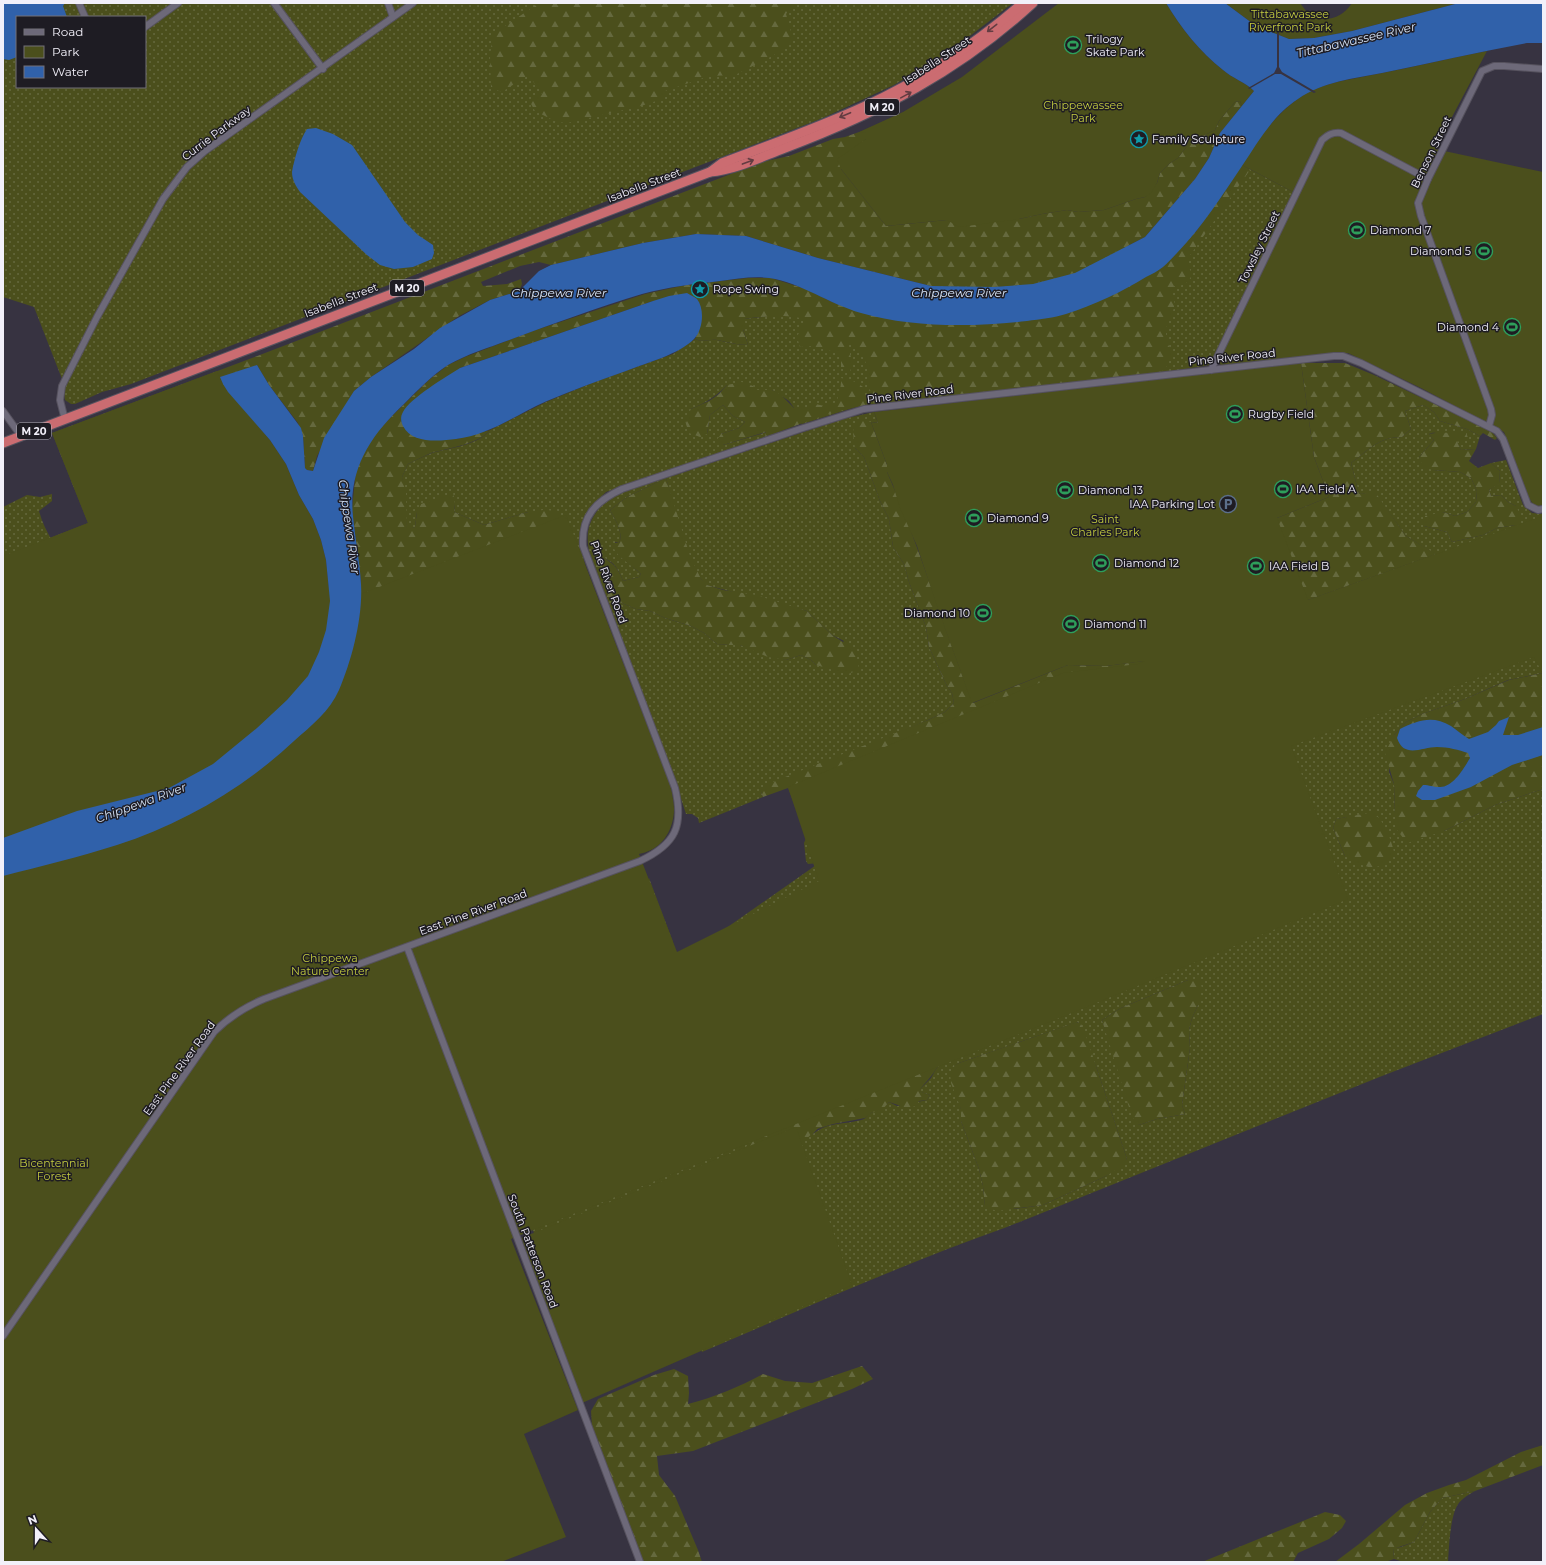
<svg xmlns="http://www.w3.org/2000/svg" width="1546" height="1565" font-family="Montserrat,sans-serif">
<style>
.grass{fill:url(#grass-dots);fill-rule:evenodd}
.forest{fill:url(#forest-firs)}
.park{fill:#4b4f1c}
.water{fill:#3061aa}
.pier{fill:#373341}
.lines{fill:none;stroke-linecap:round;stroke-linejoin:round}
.minor-casing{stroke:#56525e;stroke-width:8}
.highway-casing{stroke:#56525e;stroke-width:11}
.minor{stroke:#6d6979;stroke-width:6}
.highway{stroke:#cb6c71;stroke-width:9}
.oneway{stroke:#633c42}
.labels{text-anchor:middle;stroke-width:3;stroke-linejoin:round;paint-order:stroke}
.shield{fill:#1e1c23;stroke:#b2b0b9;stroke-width:1}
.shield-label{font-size:10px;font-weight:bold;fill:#f2f0f9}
.park-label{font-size:11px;fill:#c3cb3f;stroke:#1e1c23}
.poi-label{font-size:11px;fill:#f2f0f9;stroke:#1e1c23;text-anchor:start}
.street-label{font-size:11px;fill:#f2f0f9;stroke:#1e1c23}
.water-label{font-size:12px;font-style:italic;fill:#d4e2f6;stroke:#1e1c23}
</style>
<defs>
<pattern id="grass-dots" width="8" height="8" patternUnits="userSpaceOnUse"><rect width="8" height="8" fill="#4b4f1c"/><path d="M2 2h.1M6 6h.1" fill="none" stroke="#65693e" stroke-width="1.8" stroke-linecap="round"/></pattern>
<pattern id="forest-firs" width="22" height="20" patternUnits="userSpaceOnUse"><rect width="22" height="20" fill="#4b4f1c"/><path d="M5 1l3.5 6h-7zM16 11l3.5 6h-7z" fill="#65693e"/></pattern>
</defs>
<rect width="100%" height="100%" fill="#373341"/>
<g class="grass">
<path d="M3,3H1013L949,52L894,85L823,118L131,384L102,392L75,404H71L65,400L62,379L34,307L3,297ZM17,17H145V87H17Z"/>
<path d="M1242,165L1295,193L1210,365L1160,373L859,406L802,424L794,408L789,401L772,390H755L727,385C716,397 705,403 691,409L707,434L710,415L723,405L733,416L745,422L739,428L721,434L723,445L767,432L765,437L606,492C577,519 576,530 586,568L528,512L484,525L454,512L455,504L417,512L415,527L407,530L402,477L408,464C416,460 424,456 432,453C449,448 479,445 490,430L546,402L592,383L673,354L695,339C704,343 708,339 717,340C727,342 737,345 748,345L743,329V319L762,317L1196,232Z"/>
<path d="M1423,405L1434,412L1440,421L1467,429L1480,436L1476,449L1461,450C1455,438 1451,434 1439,433C1435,433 1433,432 1429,434L1434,440L1419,457L1433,470L1460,472L1471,478L1477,491L1476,502L1467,512L1455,516L1443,512L1424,526L1447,532L1452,542L1483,535L1497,528L1515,525L1516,506L1508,502L1501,495L1491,496L1489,490L1499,483L1500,471L1491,463L1506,460L1523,505L1532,513L1543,514V673L1508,680L1465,699L1422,714L1406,722L1394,735L1389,772L1394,784L1395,814L1444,831L1495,805L1543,789V1014L1382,1076L1007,1227C903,1264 803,1309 702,1352L688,1314L538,1243L532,1228L649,878L673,942L675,964L819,863L808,864L806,861L804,843L807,836L810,794L857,1086L810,1137C826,1120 844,1126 864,1119C867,1117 868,1114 871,1113C881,1108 880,1111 889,1102L897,1106L927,1100L930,1095L918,1091L931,1078L936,1069L1308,600L1435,554L1406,536L1375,493L1359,494L1351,463C1369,450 1378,437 1402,437L1411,429L1405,411ZM1348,817L1345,856L1333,828L1336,819ZM1188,980L1198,1005L1192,1018L1189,1030L1190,1048L1182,1105L1185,1114L1157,1119L1139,1125L1102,1020L1121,1008ZM1078,1022L1097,1069L1127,1159L1106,1176L1043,1205L1014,1209L985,1206L983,1186L979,1169L961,1121V1109L954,1066L959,1063Z"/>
<path d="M874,412L878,423L871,422L855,448L864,457L880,501L889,519L893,547L904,564L909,582L926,627L929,647L947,686L952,693L954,703L945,712L928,720L761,792L763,797L699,823L698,818L692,814H686L673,774L605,596L636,609L650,611L665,618L691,626L704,633L717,644L729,645H740L786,660L801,655L811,660L816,665L844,641L832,635L807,611L706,585C687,566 674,505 666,478L627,497L610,510C615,519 624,533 619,543L615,542L618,554L641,574L639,577L623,581C621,575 616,565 611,562C606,558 601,557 596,554L591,560C585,537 586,522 603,504C618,490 659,480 679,474C735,455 791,436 847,418Z"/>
<path d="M52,494V501L39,511C45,534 59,550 72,569L3,674V507L27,495L40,497Z"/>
<path d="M1475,1491C1468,1495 1459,1500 1456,1508C1450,1521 1449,1547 1448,1562H1404L1394,1559L1393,1548L1401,1547L1414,1542L1430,1512L1442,1498Z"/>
</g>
<g class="forest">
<path d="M539,3H795L786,14L793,39L774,55L735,75L709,76L665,91L662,99L641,106L567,123L557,122L535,111L530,102L542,93L528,75L502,92L491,88L490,56L493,34Z"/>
<path d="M1240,101L1242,106L1220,133L1209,158L1195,179L1145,237L1075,273L1033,284L994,287L931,286L818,258L746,236L696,234L643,243L551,265L539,262L520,266L481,282L483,286L507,284L521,279L522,284L519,291L490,300L459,316L371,377L354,391L317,456L313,471L307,470L305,468L303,436L298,423L269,385L257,365L72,569L50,538L88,523L52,433L252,358L762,162L789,156L833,139L845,137L859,132H866V139L841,169L886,226L947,220L1019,219L1042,214L1067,210L1078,212L1104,210L1136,199L1145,197L1157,183L1160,173L1169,164L1178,158L1190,142L1215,130L1219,121L1235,102Z"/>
<path d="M1242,165L1250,170L1186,261L1192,274C1189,283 1184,286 1174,286L1171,292C1181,309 1166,316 1166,333C1166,340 1170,349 1172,355L1166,368L1160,373L883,403C876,397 867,391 867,380C867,377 869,374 868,370C866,358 857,349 848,342L852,364L850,372L841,367V358L838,353L813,346L800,347L797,337L805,320C792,313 759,317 744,319L743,329L748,345C737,345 728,342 717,340C708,339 704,343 695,339L700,327L653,301L460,368L457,439L490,430C479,444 449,448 431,453C424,456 416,460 408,464L402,477L406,493L407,529L415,527L417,512L421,504L453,493L455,504L454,512L484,525L528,512L543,510L559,511L586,568L602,611L643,741L361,604V582L352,509L356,470L365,451L376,433L392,416L430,379L448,365L465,357L530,332L645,294L686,285L748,278H771L806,289L830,301L857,312L1146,277L1163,267L1196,232Z"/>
<path d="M1301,363H1345L1374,375L1491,431L1497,438L1495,440L1483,433L1480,436L1467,429L1440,421L1434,412L1423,405L1405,411L1411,429L1402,437C1378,437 1369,450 1351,463L1359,494L1375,492L1406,536L1436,554L1308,600L936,1069C931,1078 924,1083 919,1091L930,1095L927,1100L919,1101L916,1106L907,1108L889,1102L882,1110L871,1113L865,1118L833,1124L817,1129L804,1141L754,1163L743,1151L749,1143L895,1073L788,788L763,797L761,792L765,785L928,720L945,712L954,703L952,693L947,686L929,647L926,627L909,582L904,564L893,547L889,519L880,501L864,457L855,448L853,433L854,424L862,420L871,422L887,465V472C920,547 943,627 973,703L1068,665L1106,666L1143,661L1277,518L1329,497L1314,457Z"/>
<path d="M841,378L856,382L863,387L864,395L870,405C834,409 799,425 765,437L766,432L723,445L715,443L721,434L739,428L745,422L733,416L723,405L710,415L707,434L700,437L689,433L685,421L691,409L709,401L719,394L727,385L742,382L753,386L755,390H772L780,394L794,408H804L815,404L825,406L837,402C838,394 842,386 841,378Z"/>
<path d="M1466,432L1468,438L1457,442L1461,450L1476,449L1469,461L1478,468L1491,463L1500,471L1499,484L1489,490L1491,496L1501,495L1508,502L1516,506L1521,516L1515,525L1497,528L1483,535L1452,542L1447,532L1424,526L1425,516L1443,512L1455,516L1467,512L1476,502L1477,491L1471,478L1460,472L1433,470L1423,467L1419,457L1434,440L1429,434C1433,432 1459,433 1466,432Z"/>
<path d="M666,478L690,556L701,579L707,585L723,590L756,595L807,611L832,635L854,649L858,662L859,670L848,674L816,665L811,660L801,655L786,660L768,657L740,645H729L717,644L704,633L691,626L665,618L650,611L636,609L605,596L591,560L596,553C601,557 606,558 610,562C616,565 621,575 623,581L639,577L641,574C631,564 615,557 612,543H619C624,533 615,519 610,510L627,497Z"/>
<path d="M1543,673V789L1495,805L1444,831L1407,843L1397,830L1395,814L1394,784L1385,753L1394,735L1406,722L1422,714L1465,699L1509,680Z"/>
<path d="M1374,812C1385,824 1390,836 1394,852L1387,864L1372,868L1355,863L1345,856L1333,828L1336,819Z"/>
<path d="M1188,980H1200L1202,989L1198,1005L1192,1018L1189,1030L1190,1048L1182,1105L1185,1114L1157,1119L1139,1125L1132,1117L1102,1020L1121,1008Z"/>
<path d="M1077,1022L1081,1024L1086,1036L1127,1159L1121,1167L1106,1176L1043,1205L997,1211L985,1207L983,1186L979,1169L961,1121V1109L951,1083L950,1073L953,1066L959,1063Z"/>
<path d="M862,1366L873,1379L852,1389L693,1451L657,1456L659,1475L675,1496L698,1550L702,1562H643L592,1427L591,1411L598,1399L654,1375L674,1369L688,1376L689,1393L688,1404C715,1397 739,1387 763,1374L785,1381L812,1383Z"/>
<path d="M1543,1445V1465L1475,1491L1442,1498L1430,1512L1414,1542L1393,1549L1394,1559L1385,1562H1335L1359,1544L1405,1505L1427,1493L1449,1485L1466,1480L1521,1452Z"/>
<path d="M1325,1512L1340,1515L1346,1521L1342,1528L1329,1539L1298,1553L1293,1562H1202Z"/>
</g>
<g class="park">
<path d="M1059,3H1166C1181,28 1200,52 1223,70C1232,78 1245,82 1254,91L1242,106L1240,101L1235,102L1219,121L1215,130L1190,142L1178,158L1169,164L1160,173L1157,183L1151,193L1145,197L1136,199L1104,210L1078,212L1067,210L1042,214L1019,219L959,227L947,220L886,226L841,169L837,159L866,139V133L859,132L903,112L962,77Z"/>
<path d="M1225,3H1300L1310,16C1327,23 1342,18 1352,3H1459L1352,31L1314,38L1289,39L1256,26Z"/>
<path d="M1487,51L1435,149L1543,172V505L1538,506L1533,504L1529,498L1504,432L1421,388L1348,353H1334L1222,365L1213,362L1295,193L1242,165C1257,140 1275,115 1299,98C1322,82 1350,80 1377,74C1414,67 1451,58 1487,51Z"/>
<path d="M1301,363L1314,457L1329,497L1277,518L1308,600L1543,516V674L1534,657L1291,746L1348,899L1084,1008L511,1239L578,1410L524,1434L566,1537L501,1562H3V556L88,523L52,433L217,371L223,384L270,440L286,464L299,495L313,519L321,540L326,560L329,588L361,594L566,515L664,769C668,779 672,789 673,799C677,818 669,841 651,850C647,852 643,853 639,854L677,952L819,881L788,787L1063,673L1138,664L1145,661L1106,666L1068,665L972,703L938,609L917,546L900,508L893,485L887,472V465L871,422L878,423L874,412Z"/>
<path d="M796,1127L852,1285L582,1403L521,1238Z"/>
</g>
<g class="water">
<path d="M3,3H65L63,6L67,17H17V57L9,60L3,59Z"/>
<path d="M1166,3H1225L1256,26L1289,39L1314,38L1352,31L1459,3H1543V43H1527C1479,52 1430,63 1382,73C1353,79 1324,81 1298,99C1273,115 1258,142 1242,166C1222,196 1202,227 1177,253C1172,258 1168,263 1163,267C1158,271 1152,274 1146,277C1122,292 1094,305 1066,314C1054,318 1040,319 1027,321C975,327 912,328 861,313C829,304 802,283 769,278C753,276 736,279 720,281C694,284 668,287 642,294C599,307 555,323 512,339C491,347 467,354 448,365C431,376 418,390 404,404C371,435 348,469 353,516C355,539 360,561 361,584C363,617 352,660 339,690C330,711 311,726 294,741C244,788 182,824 117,845C80,857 41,866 3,876V838L77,811L169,788L213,764L257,728L287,700L308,676L319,652L326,630L330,601L326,560L321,540L313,519L299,495L286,464L270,440L228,392L223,384L220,377L257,365L269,385L301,428L303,436L305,468L307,470L313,471L324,438L354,391L371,377L414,349L440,328L490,300L519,291L539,271L551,265L643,243L696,234L746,236L818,258L931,286L994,287L1033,284L1075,273L1145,237L1195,179L1209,158L1220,133L1254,91C1245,82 1232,78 1223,70C1200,52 1181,28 1166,3Z"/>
<path d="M316,128L333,134L352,145L405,222L418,235L433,245L434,253L432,259L413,267L394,269L380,265L367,255L300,192C296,186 292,180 292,172C294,160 300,139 307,129Z"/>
<path d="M687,293C690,295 695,297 697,299C705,309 703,330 694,339C680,354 646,363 626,371C600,380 573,390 547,401C517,414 490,435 456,439C439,441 412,444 403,426C401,422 400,417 403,412C409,399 447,376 460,368L653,301L669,296Z"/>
<path d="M1509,717L1503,735H1518L1543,727V755L1512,765L1471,787L1435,800H1422L1416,796L1418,791L1423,785C1430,785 1432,787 1439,787C1453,788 1464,768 1470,758L1468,753C1459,750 1448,747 1437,747C1422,747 1404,759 1397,738L1400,729C1418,720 1433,715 1451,726C1457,730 1462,735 1469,739L1488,732L1496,725L1499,721Z"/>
</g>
<path class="pier" d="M1277,32L1279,33V67L1282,72L1316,92L1314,93L1281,74H1275L1249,89L1248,88L1274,73L1277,67Z"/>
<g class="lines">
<g class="minor-casing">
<g id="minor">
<path d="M79,3L85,17"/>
<path d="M274,3L323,69"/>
<path d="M388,3L393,17"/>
<path d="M145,27L178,3"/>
<path d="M1211,370L1322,140C1328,135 1332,132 1341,133L1428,179"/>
<path d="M3,411L21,436"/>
<path d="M65,420L60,400L62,386L97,317L163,199L187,167L205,151L413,3"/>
<path d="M1489,426L1492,415L1491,409L1421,216L1418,203L1428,179L1482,71L1494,66H1504L1543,69"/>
<path d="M407,947L640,1562"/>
<path d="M3,1336L214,1032C229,1017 245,1007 264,999L640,861C676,844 684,826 675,788L583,546C581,516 596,501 622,489L800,429L864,409L1334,356H1343L1361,363L1497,431L1503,439L1528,505L1538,510L1543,509"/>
</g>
</g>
<g class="highway-casing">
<g id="highway">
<path d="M710,172C736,170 761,157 785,148C878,113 959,71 1033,3"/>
<path d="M3,443L710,172L722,163C769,145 817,128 863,107C921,81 974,45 1023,3"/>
</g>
</g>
<use href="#minor" class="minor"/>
<use href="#highway" class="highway"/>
</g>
<defs><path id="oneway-shaft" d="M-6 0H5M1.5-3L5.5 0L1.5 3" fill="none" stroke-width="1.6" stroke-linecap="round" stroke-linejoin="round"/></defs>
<g class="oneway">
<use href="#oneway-shaft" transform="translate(992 28) rotate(142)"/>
<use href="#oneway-shaft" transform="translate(906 95) rotate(-29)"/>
<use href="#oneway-shaft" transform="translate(845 115) rotate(157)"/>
<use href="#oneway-shaft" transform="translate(748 162) rotate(-20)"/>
</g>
<defs>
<g id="stadium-ring" transform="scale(0.9)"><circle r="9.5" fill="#1e1c23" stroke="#2e9e5b" stroke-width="1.5"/><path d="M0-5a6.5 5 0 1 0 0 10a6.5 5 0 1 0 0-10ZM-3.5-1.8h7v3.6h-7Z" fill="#2e9e5b"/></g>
<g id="sight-ring" transform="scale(0.9)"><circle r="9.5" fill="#1e1c23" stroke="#0f9aa8" stroke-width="1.5"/><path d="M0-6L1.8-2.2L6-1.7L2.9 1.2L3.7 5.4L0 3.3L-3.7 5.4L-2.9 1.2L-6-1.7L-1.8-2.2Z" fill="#0f9aa8"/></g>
<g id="parking-ring" transform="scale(0.9)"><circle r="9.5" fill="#1e1c23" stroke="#5c6f8a" stroke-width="1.5"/><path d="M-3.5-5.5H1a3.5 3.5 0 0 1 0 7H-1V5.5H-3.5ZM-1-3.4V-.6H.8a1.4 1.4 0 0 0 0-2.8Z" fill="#5c6f8a"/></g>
</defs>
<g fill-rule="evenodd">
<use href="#stadium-ring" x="1073" y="45"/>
<use href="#sight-ring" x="1139" y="139"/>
<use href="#stadium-ring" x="1357" y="230"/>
<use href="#stadium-ring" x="1484" y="251"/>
<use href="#sight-ring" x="700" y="289"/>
<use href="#stadium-ring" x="1512" y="327"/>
<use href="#stadium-ring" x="1235" y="414"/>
<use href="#stadium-ring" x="1283" y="489"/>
<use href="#stadium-ring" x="1065" y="490"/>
<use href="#parking-ring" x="1228" y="504"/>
<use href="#stadium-ring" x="974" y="518"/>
<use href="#stadium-ring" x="1101" y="563"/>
<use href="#stadium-ring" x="1256" y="566"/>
<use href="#stadium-ring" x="983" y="613"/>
<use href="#stadium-ring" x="1071" y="624"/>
</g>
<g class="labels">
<g class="shield">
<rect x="865" y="99" width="34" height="16" rx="3"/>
<rect x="390" y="280" width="34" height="16" rx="3"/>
<rect x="17" y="423" width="34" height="16" rx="3"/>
</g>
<g class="shield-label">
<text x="882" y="111">M 20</text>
<text x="407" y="292">M 20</text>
<text x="34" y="435">M 20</text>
</g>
<g class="park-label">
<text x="1290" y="18">Tittabawassee<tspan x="1290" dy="13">Riverfront Park</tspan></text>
<text x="1083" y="109">Chippewassee<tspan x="1083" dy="13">Park</tspan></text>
<text x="1105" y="523">Saint<tspan x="1105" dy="13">Charles Park</tspan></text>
<text x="330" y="962">Chippewa<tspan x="330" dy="13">Nature Center</tspan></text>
<text x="54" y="1167">Bicentennial<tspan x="54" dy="13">Forest</tspan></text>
</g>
<g class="poi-label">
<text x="1086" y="43">Trilogy<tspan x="1086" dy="13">Skate Park</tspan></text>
<text x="1152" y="143">Family Sculpture</text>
<text x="1370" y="234">Diamond 7</text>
<text x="1471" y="255" text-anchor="end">Diamond 5</text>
<text x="713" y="293">Rope Swing</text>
<text x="1499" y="331" text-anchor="end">Diamond 4</text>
<text x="1248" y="418">Rugby Field</text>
<text x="1296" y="493">IAA Field A</text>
<text x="1078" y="494">Diamond 13</text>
<text x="1215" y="508" text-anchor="end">IAA Parking Lot</text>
<text x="987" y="522">Diamond 9</text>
<text x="1114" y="567">Diamond 12</text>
<text x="1269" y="570">IAA Field B</text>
<text x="970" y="617" text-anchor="end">Diamond 10</text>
<text x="1084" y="628">Diamond 11</text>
</g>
<g class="street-label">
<text transform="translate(937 60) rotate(-33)" y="4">Isabella Street</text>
<text transform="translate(216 133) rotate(-37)" y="4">Currie Parkway</text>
<text transform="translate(1431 152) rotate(-64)" y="4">Benson Street</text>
<text transform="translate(644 185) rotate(-21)" y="4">Isabella Street</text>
<text transform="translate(1259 247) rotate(-64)" y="4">Towsley Street</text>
<text transform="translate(341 300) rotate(-21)" y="4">Isabella Street</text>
<text transform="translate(1232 357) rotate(-6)" y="4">Pine River Road</text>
<text transform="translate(910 394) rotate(-7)" y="4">Pine River Road</text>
<text transform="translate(609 582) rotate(70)" y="4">Pine River Road</text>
<text transform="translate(473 912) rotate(-20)" y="4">East Pine River Road</text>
<text transform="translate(179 1068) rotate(-54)" y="4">East Pine River Road</text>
<text transform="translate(533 1251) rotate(69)" y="4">South Patterson Road</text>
</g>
<g class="water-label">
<text transform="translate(1356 40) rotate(-13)" y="4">Tittabawassee River</text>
<text x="559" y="297">Chippewa River</text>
<text x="959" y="297">Chippewa River</text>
<text transform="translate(349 527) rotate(82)" y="4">Chippewa River</text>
<text transform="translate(141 803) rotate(-20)" y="4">Chippewa River</text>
</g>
</g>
<rect width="1546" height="1565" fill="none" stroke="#f2f0f9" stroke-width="8"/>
<rect x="16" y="16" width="130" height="72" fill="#1e1c23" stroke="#737179"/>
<rect x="24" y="29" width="20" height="6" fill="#6d6979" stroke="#737179"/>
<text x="52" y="36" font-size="12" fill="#f2f0f9">Road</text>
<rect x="24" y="46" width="20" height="12" fill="#4b4f1c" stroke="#737179"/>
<text x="52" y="56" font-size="12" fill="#f2f0f9">Park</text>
<rect x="24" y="66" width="20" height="12" fill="#3061aa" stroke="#737179"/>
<text x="52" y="76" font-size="12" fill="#f2f0f9">Water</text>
<g transform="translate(36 1529) rotate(339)" stroke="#1e1c23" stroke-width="3" paint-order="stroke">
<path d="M0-3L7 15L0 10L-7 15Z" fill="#f2f0f9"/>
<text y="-6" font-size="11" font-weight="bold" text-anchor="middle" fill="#f2f0f9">N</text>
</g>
</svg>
